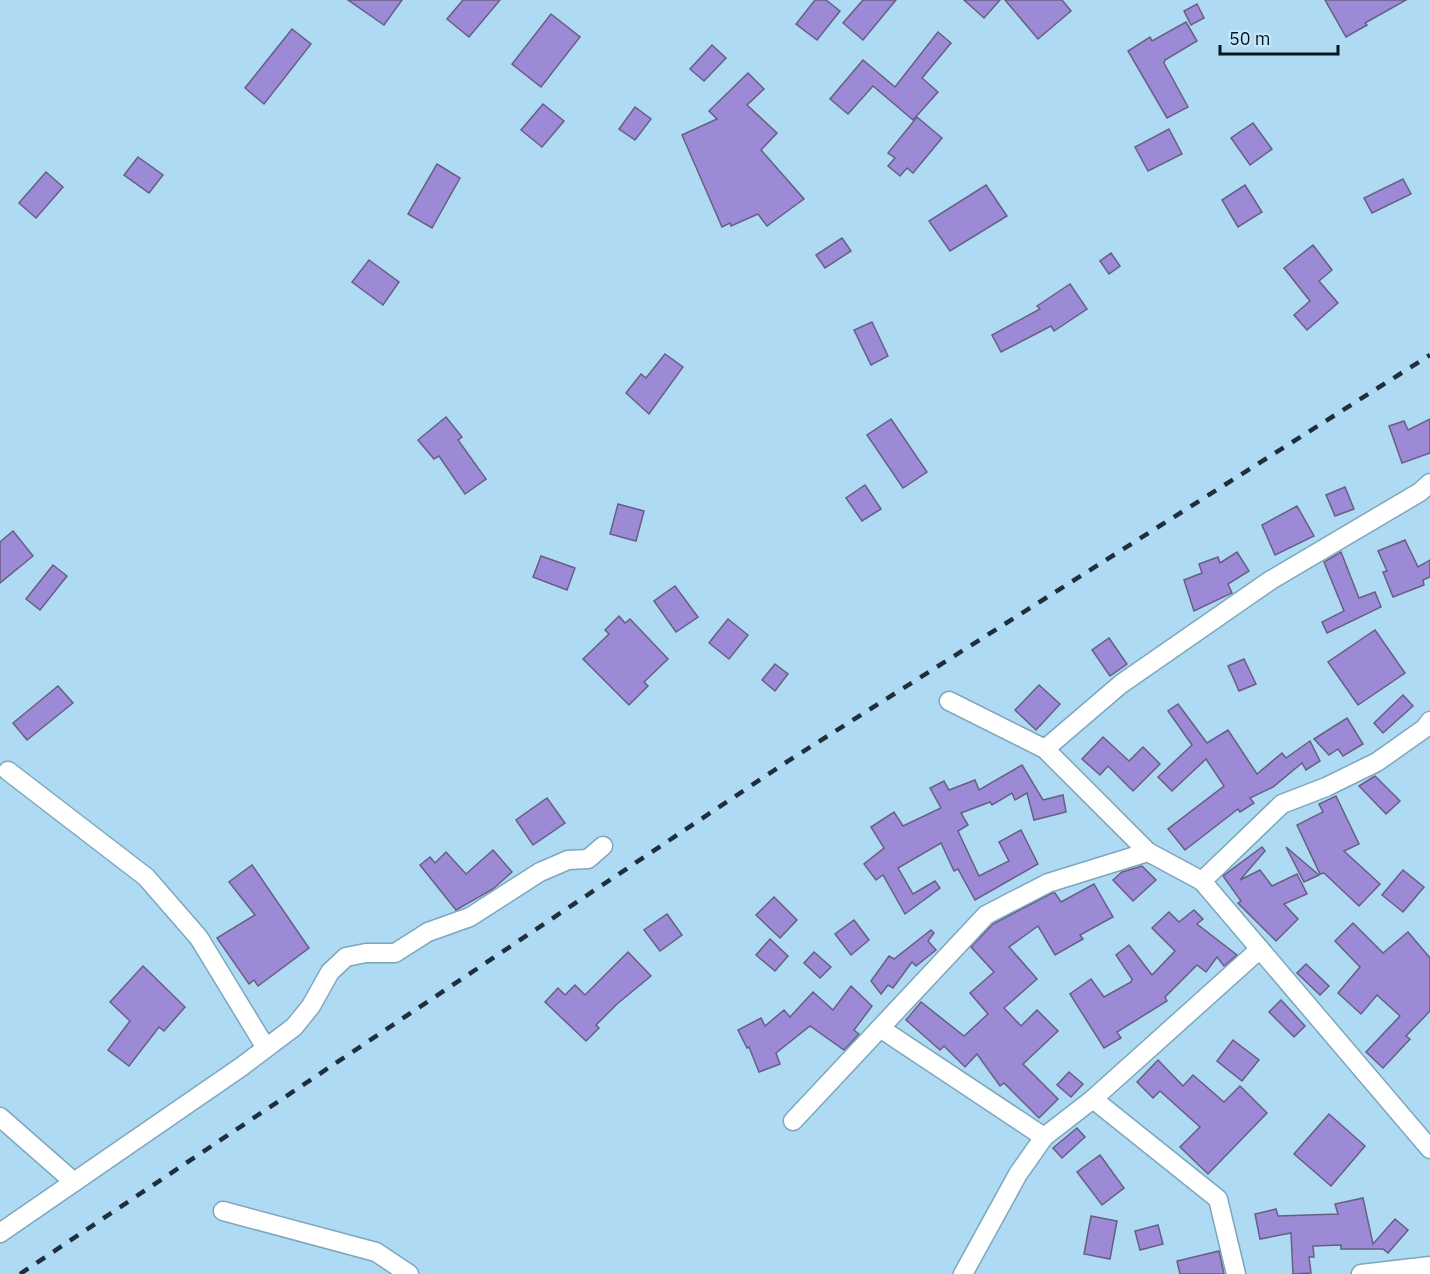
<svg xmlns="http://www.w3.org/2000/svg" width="1430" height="1274" font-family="'IBM Plex Sans',sans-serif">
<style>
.building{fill:#9d8ad7;stroke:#675f83;stroke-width:1.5}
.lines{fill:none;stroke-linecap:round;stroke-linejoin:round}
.minor-casing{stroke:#7da6bf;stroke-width:21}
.minor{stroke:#fff;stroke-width:18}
.rail{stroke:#1d303c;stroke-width:4.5;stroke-dasharray:10 10;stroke-linecap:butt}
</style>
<rect width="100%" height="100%" fill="#afdaf3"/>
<g class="building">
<path d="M348,0H402L384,25Z"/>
<path d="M463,0H500L469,37L447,19Z"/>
<path d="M815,0H826L840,11L817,40L796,24Z"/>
<path d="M863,0H896L863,40L843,23Z"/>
<path d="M964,0H1000L984,18Z"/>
<path d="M1005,0H1062L1071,11L1038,39Z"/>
<path d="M1325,0H1406L1365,23L1367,25L1346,37Z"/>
<path d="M1197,4L1204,18L1191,25L1184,11Z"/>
<path d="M551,14L580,37L541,87L512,64Z"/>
<path d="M1186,22L1197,41L1165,60L1164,63L1188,107L1167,118L1128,51L1150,37L1152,41Z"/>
<path d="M292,29L311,44L264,104L245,88Z"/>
<path d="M938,32L951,43L922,78L938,92L913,120L873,86L848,114L830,99L863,60L895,87Z"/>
<path d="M712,45L726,58L704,81L690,69Z"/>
<path d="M748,73L764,89L747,105L777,133L761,150L804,199L767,226L758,214L731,226L730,223L722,227L682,135L717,119L709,111Z"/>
<path d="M543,104L564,121L542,147L521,130Z"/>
<path d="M635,107L651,119L635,140L619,129Z"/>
<path d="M917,117L942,138L913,173L907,168L900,176L888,166L895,158L888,153Z"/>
<path d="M1253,123L1272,149L1250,165L1231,138Z"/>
<path d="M1169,129L1182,154L1148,171L1135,147Z"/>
<path d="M138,157L163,175L149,193L124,175Z"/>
<path d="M437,164L460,178L432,228L408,214Z"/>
<path d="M46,172L63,187L36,218L19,203Z"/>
<path d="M1403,179L1411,194L1372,213L1364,198Z"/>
<path d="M986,185L1007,216L950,251L929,221Z"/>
<path d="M1245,185L1262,212L1238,227L1222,200Z"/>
<path d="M842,238L851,251L825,268L816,255Z"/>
<path d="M1313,245L1332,270L1319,281L1338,303L1307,330L1294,315L1310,301L1284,268Z"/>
<path d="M1111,253L1120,266L1109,274L1100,261Z"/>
<path d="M369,260L399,282L383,305L352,282Z"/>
<path d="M1070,284L1087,309L1054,331L1051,326L1001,352L992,335L1040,309L1037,306Z"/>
<path d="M872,322L888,356L871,365L854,330Z"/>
<path d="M665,354L683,367L649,414L626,393L641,374L646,378Z"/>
<path d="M446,417L462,437L458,440L486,479L465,494L439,456L434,459L418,440Z"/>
<path d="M891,419L927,472L903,488L867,435Z"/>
<path d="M1430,419V453L1402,463L1389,426L1404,421L1408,430Z"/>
<path d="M865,485L881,509L862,521L846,498Z"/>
<path d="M1345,487L1354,509L1335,516L1326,495Z"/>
<path d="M618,504L644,511L636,541L610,534Z"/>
<path d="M1297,506L1314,536L1275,555L1262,525Z"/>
<path d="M13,531L33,556L0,583V542Z"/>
<path d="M1405,540L1418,567L1430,560V577L1423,580L1424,585L1393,597L1383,572L1387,571L1378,551Z"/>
<path d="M1237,552L1249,571L1228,584L1232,593L1194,611L1184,580L1202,573L1199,564L1218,557L1220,563Z"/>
<path d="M1341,552L1359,598L1375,592L1381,607L1327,633L1322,622L1344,611L1324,562Z"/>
<path d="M541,556L575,568L567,590L533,577Z"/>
<path d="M53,565L67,576L40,610L26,599Z"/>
<path d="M675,586L698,617L676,632L654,601Z"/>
<path d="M619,616L625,623L630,619L668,659L644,682L648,686L629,705L583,659L609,634L605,630Z"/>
<path d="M728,619L748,635L729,659L709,643Z"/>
<path d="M1375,630L1405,673L1358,705L1328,662Z"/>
<path d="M1109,638L1127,664L1110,676L1092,650Z"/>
<path d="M1244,659L1256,684L1239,691L1228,666Z"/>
<path d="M775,664L788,674L775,691L762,680Z"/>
<path d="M1039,685L1060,704L1036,730L1015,710Z"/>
<path d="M58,686L73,703L27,740L13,723Z"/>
<path d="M1403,695L1413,706L1383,733L1374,723Z"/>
<path d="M1178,704L1207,743L1228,730L1257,774L1282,753L1286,758L1310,741L1320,761L1306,770L1302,763L1273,787L1250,798L1254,803L1240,812L1238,809L1185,850L1168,829L1224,786L1206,759L1172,791L1158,777L1192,745L1168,711Z"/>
<path d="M1347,718L1363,744L1343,756L1338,749L1329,755L1314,739Z"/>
<path d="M1103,737L1129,761L1143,747L1160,764L1133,791L1108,766L1100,775L1082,759Z"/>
<path d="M1022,765L1043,800L1063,795L1066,812L1034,820L1027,793L1015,800L1012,793L992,805L990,802L961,813L968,825L958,831L979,876L1009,861L999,842L1021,830L1038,864L975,900L958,869L954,871L941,843L898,868L913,894L935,881L940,888L905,914L883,875L876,880L864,864L884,848L871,827L894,812L903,826L941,808L930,788L944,781L949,790L975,780L979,790Z"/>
<path d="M1375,776L1400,801L1386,814L1359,786Z"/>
<path d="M1336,796L1359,844L1344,851L1380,884L1359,906L1324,873L1320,874L1297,825L1323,812L1319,804Z"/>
<path d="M547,798L565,823L533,845L516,820Z"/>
<path d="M1262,847L1265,851L1240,880L1260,870L1272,886L1297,874L1307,894L1284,904L1298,919L1276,941L1238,903L1241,901L1223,876Z"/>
<path d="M1286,847L1319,875L1304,882Z"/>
<path d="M493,850L512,872L493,889L456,910L420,865L430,857L435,863L446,852L466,874Z"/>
<path d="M252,865L309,948L258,986L254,980L249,984L217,938L255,915L229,882Z"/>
<path d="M1142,866L1156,880L1133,901L1113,880L1122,872Z"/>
<path d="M1403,870L1424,887L1403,912L1382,895Z"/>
<path d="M1094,884L1113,917L1080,935L1083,939L1055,955L1038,926L1009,947L1037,979L1004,1008L1021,1026L1037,1010L1058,1031L1023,1064L1058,1099L1039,1118L1004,1083L1000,1086L977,1054L965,1067L944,1046L940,1050L906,1020L921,1002L964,1036L988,1014L970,993L994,972L971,947L993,924L1052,893H1055L1061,902Z"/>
<path d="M774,897L797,920L780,938L756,915Z"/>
<path d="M1194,910L1203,919L1197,924L1237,955L1224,966L1217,957L1206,972L1197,965L1165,997L1167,1001L1117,1032L1121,1038L1104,1048L1070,994L1091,979L1104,997L1131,982L1132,979L1116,955L1129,945L1152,975L1175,951L1152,928L1169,912L1179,922Z"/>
<path d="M667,914L682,935L660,951L644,930Z"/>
<path d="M854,920L869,940L851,955L835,934Z"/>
<path d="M1353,923L1383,953L1408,932L1430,958V1011L1406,1036L1410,1039L1383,1068L1366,1052L1400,1016L1377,995L1361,1014L1338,993L1360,967L1335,941Z"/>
<path d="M931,930L934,933L928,941L936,950L916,966L912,962L893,988L888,985L881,994L871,981L889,956L894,959Z"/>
<path d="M770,939L788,956L775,971L756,955Z"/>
<path d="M628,952L651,976L617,1004L596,1025L599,1028L586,1041L545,1002L558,988L565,995L575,985L585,995Z"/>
<path d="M814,952L831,967L820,978L804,963Z"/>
<path d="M1306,964L1329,986L1320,995L1297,973Z"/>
<path d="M143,966L185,1007L164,1031L159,1027L129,1066L108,1050L130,1021L110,1002Z"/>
<path d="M851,986L872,1006L854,1030L859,1034L844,1050L810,1026L776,1053L780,1064L759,1072L749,1047L747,1048L738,1030L761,1018L765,1026L784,1010L790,1017L813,992L833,1010Z"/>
<path d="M1281,1000L1305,1026L1294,1037L1269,1012Z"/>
<path d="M1233,1040L1259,1060L1242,1081L1217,1061Z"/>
<path d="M1158,1060L1183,1086L1193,1075L1224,1102L1240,1086L1267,1113L1208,1174L1180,1147L1200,1127L1160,1091L1153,1098L1137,1082Z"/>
<path d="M1069,1072L1083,1084L1071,1097L1057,1085Z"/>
<path d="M1329,1114L1365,1146L1331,1186L1294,1154Z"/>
<path d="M1077,1128L1085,1137L1062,1158L1053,1148Z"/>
<path d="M1100,1155L1124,1188L1102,1205L1077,1172Z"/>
<path d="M1363,1198L1373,1244L1395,1219L1408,1230L1388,1253L1383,1249H1341V1245L1313,1246L1314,1257H1309L1311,1273L1293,1274L1291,1233L1260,1239L1255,1214L1276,1209L1278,1216L1338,1214L1335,1204Z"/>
<path d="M1091,1216L1117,1221L1110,1259L1084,1254Z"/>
<path d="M1158,1225L1163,1244L1140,1250L1135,1231Z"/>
<path d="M1219,1251L1224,1274H1180L1177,1261Z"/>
</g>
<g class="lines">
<g class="minor-casing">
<g id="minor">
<path d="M949,701L1045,749L1148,852"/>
<path d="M1430,721L1425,728L1377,762L1326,787L1282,804L1202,881L1430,1149"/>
<path d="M1045,749L1121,684L1271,580L1420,492L1430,483"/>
<path d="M8,771L146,877L199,938L266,1048"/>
<path d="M880,1028L1044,1137"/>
<path d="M1093,1099L1218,1199L1236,1274"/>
<path d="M0,1117L74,1182"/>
<path d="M793,1121L986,915L1048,883L1148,852L1202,881"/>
<path d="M223,1211L376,1252L409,1274"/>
<path d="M0,1233L241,1067L294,1027L311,1006L330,972L346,957L366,953H395L428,932L470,917L540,872L568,860L588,859L603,846"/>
<path d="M963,1274L1018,1174L1044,1137L1093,1099L1260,949"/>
<path d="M1361,1274L1430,1266"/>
</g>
</g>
<use href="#minor" class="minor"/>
<path class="rail" d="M20,1274L785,763L1430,355"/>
</g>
<path d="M1220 45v9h118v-9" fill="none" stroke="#06161f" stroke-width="3"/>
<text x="1229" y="45" font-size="18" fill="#06161f" stroke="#c4e6fa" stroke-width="4.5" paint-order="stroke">50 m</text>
</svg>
